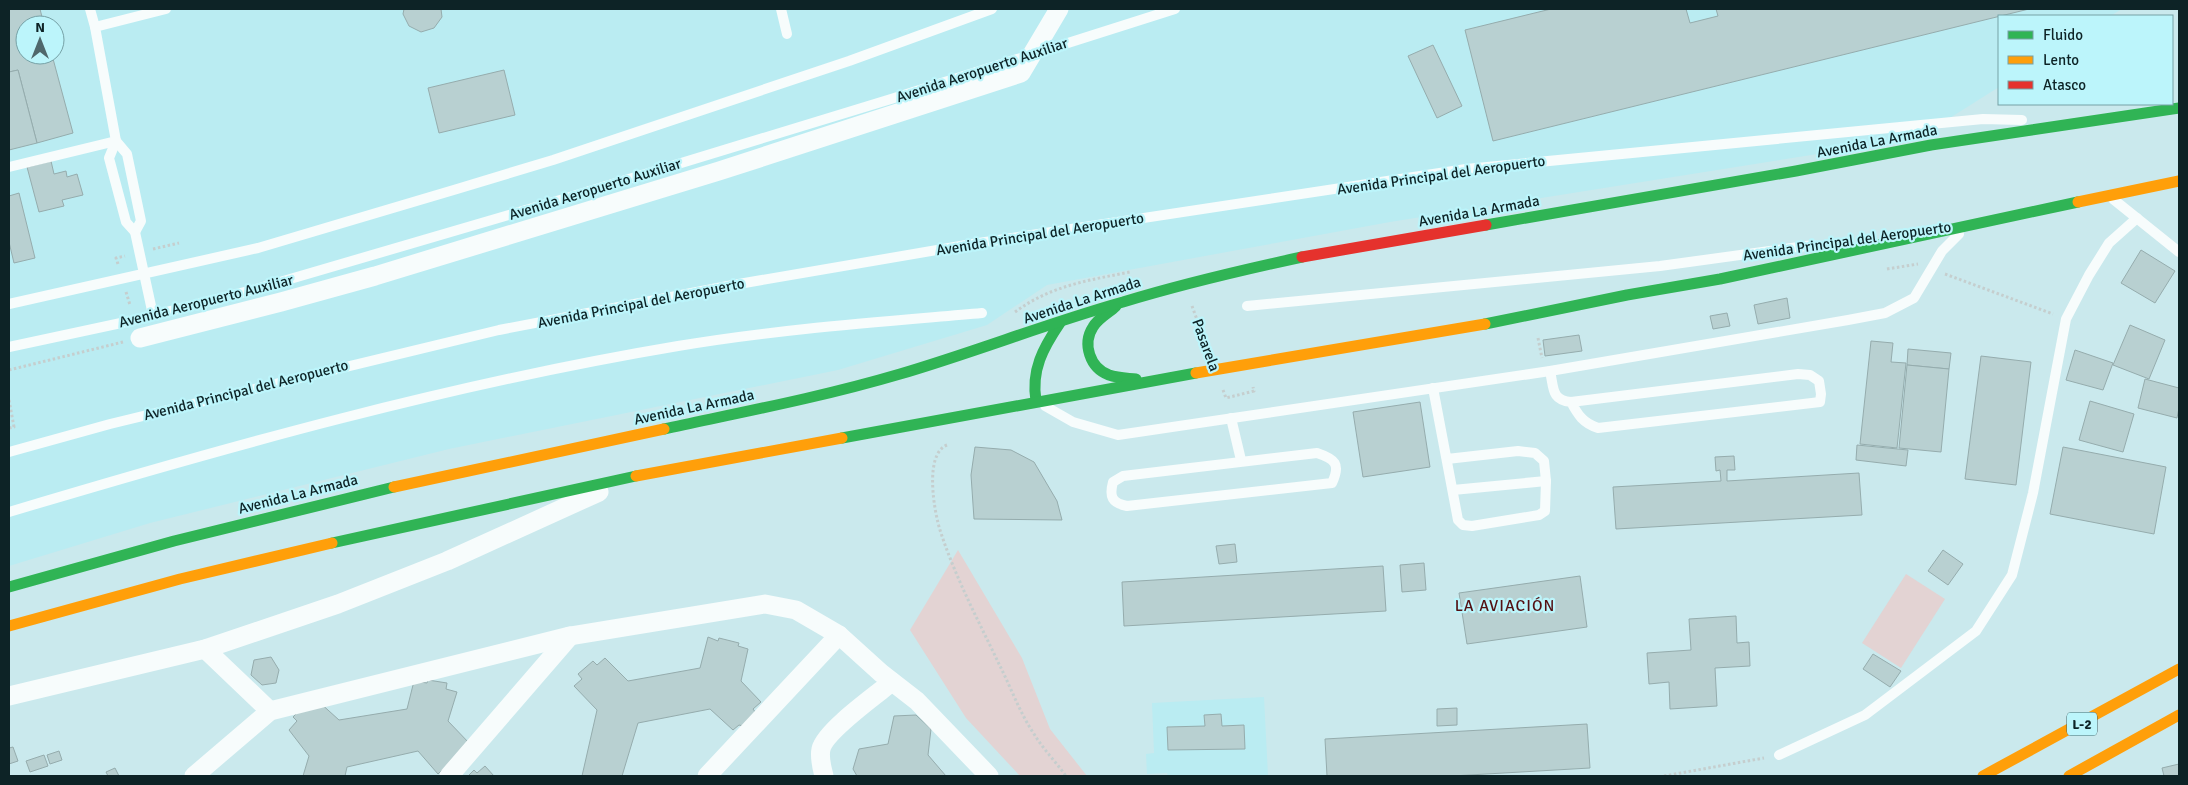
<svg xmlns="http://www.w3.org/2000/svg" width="2188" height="785" font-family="Signika,sans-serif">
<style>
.built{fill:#baecf2;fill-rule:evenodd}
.green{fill:#e3d3d3}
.building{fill:#b8d0d1;stroke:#95acad}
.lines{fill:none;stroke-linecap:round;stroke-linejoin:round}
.path{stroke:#c5cece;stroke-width:3;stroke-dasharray:2.5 2.5;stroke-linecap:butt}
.lane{stroke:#f7fcfc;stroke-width:10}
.street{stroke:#f7fcfc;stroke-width:19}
.fast{stroke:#30b455;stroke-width:11}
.slow{stroke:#ff9f0a;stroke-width:11}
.jam{stroke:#e5322d;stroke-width:11}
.labels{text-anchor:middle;stroke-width:4.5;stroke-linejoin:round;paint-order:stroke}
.shield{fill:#bcf5fb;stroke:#426266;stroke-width:1}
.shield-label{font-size:14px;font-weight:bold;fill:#0d2326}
.street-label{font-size:15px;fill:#0d2326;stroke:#bcf5fb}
.neighbourhood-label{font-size:16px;letter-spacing:1px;fill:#541012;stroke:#bcf5fb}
</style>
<rect width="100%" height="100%" fill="#cae9ed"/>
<g class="built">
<path d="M9,9H2122L2110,16H1999V87L1918,138L1390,222L1047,285L987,325L838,370L449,449L150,523L9,566ZM25,25H55V55H25Z"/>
<path d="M1264,697L1268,776H1168L1167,773L1147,774L1146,754L1154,753L1152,703Z"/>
</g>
<g class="green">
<path d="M958,550L1022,658L1050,729L1087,776H1020L966,718L910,630Z"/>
<path d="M1906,574L1945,599L1901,668L1862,643Z"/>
</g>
<g class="building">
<path d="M9,9H40L44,25H25V55H52L73,133L37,143L18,70L9,72Z"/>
<path d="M404,9H441L442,17L434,28L421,32L409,26L403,14Z"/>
<path d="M1551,9H1686L1690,23L1718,16L1716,9H2029L1493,141L1465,30Z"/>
<path d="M1433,45L1462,106L1437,118L1408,56Z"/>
<path d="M18,70L37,143L9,150V72Z"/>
<path d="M504,70L515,115L439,133L428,88Z"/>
<path d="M51,161L54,174L66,171L67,177L77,174L83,195L62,200L64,206L39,212L27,167Z"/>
<path d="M19,193L35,258L14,263L9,242V196Z"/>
<path d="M2141,250L2175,271L2155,303L2121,283Z"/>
<path d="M1787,298L1790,318L1758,324L1754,305Z"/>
<path d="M1727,313L1730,326L1713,329L1710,316Z"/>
<path d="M2130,325L2165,340L2149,379L2113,365Z"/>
<path d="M1579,335L1582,351L1545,356L1543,340Z"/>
<path d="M1871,341L1893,343L1891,362L1906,363L1897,448L1860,444Z"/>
<path d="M1908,349L1951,353L1949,369L1907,365Z"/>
<path d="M2075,350L2113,363L2103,390L2066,380Z"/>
<path d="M1981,356L2031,362L2016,485L1965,479Z"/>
<path d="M1907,365L1949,369L1941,452L1899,448Z"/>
<path d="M2145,379L2179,388V408L2177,418L2138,408Z"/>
<path d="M2090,401L2134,414L2123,452L2079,440Z"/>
<path d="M1420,402L1430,467L1363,477L1353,412Z"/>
<path d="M1857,445L1908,450L1906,466L1856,460Z"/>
<path d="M975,447L1011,450L1034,462L1057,501L1062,520L974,519L971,475Z"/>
<path d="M2063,447L2166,467L2154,534L2050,514Z"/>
<path d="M1734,456L1735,470H1727V481L1859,473L1862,515L1616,529L1613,487L1721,481L1720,470L1716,471L1715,457Z"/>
<path d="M1235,544L1237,562L1219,564L1216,546Z"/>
<path d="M1943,550L1963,564L1948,585L1928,571Z"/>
<path d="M1424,563L1426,590L1402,592L1400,565Z"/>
<path d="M1383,566L1386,611L1124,626L1122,582Z"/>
<path d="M1580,576L1587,627L1467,644L1459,593Z"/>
<path d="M1736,616L1737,643L1749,642L1750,666L1715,668L1717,706L1670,709L1669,682L1649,684L1647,653L1691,650L1689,619Z"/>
<path d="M708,637L718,641L719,638L739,643L738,646L748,649L741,681L761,702L753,709L756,713L743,726L739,725L733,730L710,709L638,723L622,776H582L597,710L574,686L582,679L578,674L593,661L597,665L605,658L628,681L700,668Z"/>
<path d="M1873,654L1901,671L1890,687L1863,669Z"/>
<path d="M271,657L279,670L276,683L262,685L251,675L254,660Z"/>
<path d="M428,680L447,683L446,689L457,692L448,721L470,744L438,774L418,751L347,767L345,776H303L309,756L289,730L297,721L293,717L304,706L318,701L339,720L407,709L414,681L427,683Z"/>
<path d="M1457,708V725L1437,726V709Z"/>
<path d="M1221,714L1222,726L1244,725L1245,749L1168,750L1167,727L1205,726L1204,715Z"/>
<path d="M916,715L931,729L928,755L946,776H857L853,769L859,749L888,744L894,716Z"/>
<path d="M1587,724L1590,768L1452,776H1327L1325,739Z"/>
<path d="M13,747L18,761L9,764V748Z"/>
<path d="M59,751L62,760L50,764L47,755Z"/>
<path d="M44,755L48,766L30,772L26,761Z"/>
<path d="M2179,764V776H2164L2162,768Z"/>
<path d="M485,766L494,776H468L474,770L477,773Z"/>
<path d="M115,768L119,776H108L106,772Z"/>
</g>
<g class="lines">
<g class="path">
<path d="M153,249L179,243"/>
<path d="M118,264L116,258L125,256"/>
<path d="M1887,269L1918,264"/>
<path d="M1945,274L2053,314"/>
<path d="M126,292L130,305"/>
<path d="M1192,306L1207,347"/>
<path d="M1015,312C1050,286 1089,280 1130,272"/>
<path d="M1538,338L1542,358"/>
<path d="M9,370L123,342"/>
<path d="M1223,390L1226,398L1254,391L1253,387"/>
<path d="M9,400L14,427L9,428"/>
<path d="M947,445C924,454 934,511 940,530C955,577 979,622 1000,666C1011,688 1020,713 1034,734C1043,749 1056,762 1066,776"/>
<path d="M1664,776L1764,758"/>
</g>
<g class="lane">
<path d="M90,9L95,27"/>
<path d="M781,9L787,34"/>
<path d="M116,141L109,158L126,222L135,232L153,315"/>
<path d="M9,167L116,141"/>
<path d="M2113,199L2179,252"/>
<path d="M135,232L141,221L127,154L116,141L95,27L166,9"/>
<path d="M9,304L258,248L457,189L553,160L849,61L992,9"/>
<path d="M1247,306L1660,266L1813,245"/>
<path d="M9,347L135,320L256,289L560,200L891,99L1175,9"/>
<path d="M1550,371C1554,388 1551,400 1571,402L1798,374L1810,375L1819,381L1821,394L1820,402L1598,428C1583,423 1578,415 1571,402"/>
<path d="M1433,388L1458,520L1463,525L1472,526L1539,515L1545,511L1546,481L1544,461L1535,453L1518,451L1447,459"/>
<path d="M1045,406L1073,422L1118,435L1550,371L1848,320L1885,313L1914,298L1942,251L1959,234"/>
<path d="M1231,418L1241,460"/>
<path d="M9,452L110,424L499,330L733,285L972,244L1466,169L1983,119L2022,120"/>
<path d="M1317,453C1335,459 1341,464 1332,483L1127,506C1112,503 1109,497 1113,482L1123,476Z"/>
<path d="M1453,490L1546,481"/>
<path d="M9,512C229,446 451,384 678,346C779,329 880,322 982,313"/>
<path d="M1779,755L1865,715L1976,631L2012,575L2033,493L2066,319L2089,275L2109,243L2137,218"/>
</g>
<g class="street">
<path d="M140,338L281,302L375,276L719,171L1021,73L1059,9"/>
<path d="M205,649L270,711"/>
<path d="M9,696L205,649L338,604L447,561L599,492"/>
<path d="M194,776L270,711L570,636L765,604L796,610L839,635L881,673L917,701L989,776"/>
<path d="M449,776L570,636"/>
<path d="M707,776L839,635"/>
<path d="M824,776C822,768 819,758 821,749C825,731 876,695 892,682"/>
</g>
<g class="fast">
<path d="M1486,225L1796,171L1931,145L2179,108"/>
<path d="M1116,306C1109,313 1098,318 1093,327C1082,344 1090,368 1109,375C1118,378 1127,378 1136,379"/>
<path d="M1485,324L1627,295L1720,279L2078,202"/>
<path d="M1036,401C1031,370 1043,348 1060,323"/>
<path d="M664,429C743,412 822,397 900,374C975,352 1048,323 1123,302C1182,284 1242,270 1302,257"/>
<path d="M842,438L1196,373"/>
<path d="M332,543L636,476"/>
<path d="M9,587L174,541L394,487"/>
</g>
<g class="slow">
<path d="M2078,202L2179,181"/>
<path d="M1196,373L1485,324"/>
<path d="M636,476L842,438"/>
<path d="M394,487L664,429"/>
<path d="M9,626L180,579L332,543"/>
<path d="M1983,776L2179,669"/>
<path d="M2069,776L2179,715"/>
</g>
<path class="jam" d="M1302,257L1486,225"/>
</g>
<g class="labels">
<rect class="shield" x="2067" y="712.5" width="30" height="23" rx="4"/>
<g class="shield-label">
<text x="2082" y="729">L-2</text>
</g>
<g class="street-label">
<text transform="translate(982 70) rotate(-18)" y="5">Avenida Aeropuerto Auxiliar</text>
<text transform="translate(1877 141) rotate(-11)" y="5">Avenida La Armada</text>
<text transform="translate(1441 175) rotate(-8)" y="5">Avenida Principal del Aeropuerto</text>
<text transform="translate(595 189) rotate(-17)" y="5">Avenida Aeropuerto Auxiliar</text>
<text transform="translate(1479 211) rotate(-10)" y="5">Avenida La Armada</text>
<text transform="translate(1040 234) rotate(-9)" y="5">Avenida Principal del Aeropuerto</text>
<text transform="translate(1847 241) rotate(-8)" y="5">Avenida Principal del Aeropuerto</text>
<text transform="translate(1082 300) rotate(-18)" y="5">Avenida La Armada</text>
<text transform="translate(206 301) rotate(-14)" y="5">Avenida Aeropuerto Auxiliar</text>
<text transform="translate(641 303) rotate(-11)" y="5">Avenida Principal del Aeropuerto</text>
<text transform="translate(1206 345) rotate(70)" y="5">Pasarela</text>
<text transform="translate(246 390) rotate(-14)" y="5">Avenida Principal del Aeropuerto</text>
<text transform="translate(694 407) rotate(-12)" y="5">Avenida La Armada</text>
<text transform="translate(298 494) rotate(-14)" y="5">Avenida La Armada</text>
</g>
<g class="neighbourhood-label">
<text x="1505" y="611">LA AVIACIÓN</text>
</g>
</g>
<rect width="2188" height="785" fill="none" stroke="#0d2326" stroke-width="20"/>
<rect x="1998" y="15" width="175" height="90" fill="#bcf5fb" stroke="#76a1a6"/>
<rect x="2008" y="31" width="25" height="8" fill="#30b455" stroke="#76a1a6"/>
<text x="2043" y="40" font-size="15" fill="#0d2326">Fluido</text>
<rect x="2008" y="56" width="25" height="8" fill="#ff9f0a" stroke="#76a1a6"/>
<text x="2043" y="65" font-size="15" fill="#0d2326">Lento</text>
<rect x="2008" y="81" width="25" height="8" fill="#e5322d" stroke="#76a1a6"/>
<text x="2043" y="90" font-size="15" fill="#0d2326">Atasco</text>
<g transform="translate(40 40)"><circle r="24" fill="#bcf5fb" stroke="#76a1a6"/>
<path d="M0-4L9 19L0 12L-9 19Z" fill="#4f686c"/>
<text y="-8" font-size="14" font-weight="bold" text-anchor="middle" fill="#0d2326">N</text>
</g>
</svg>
